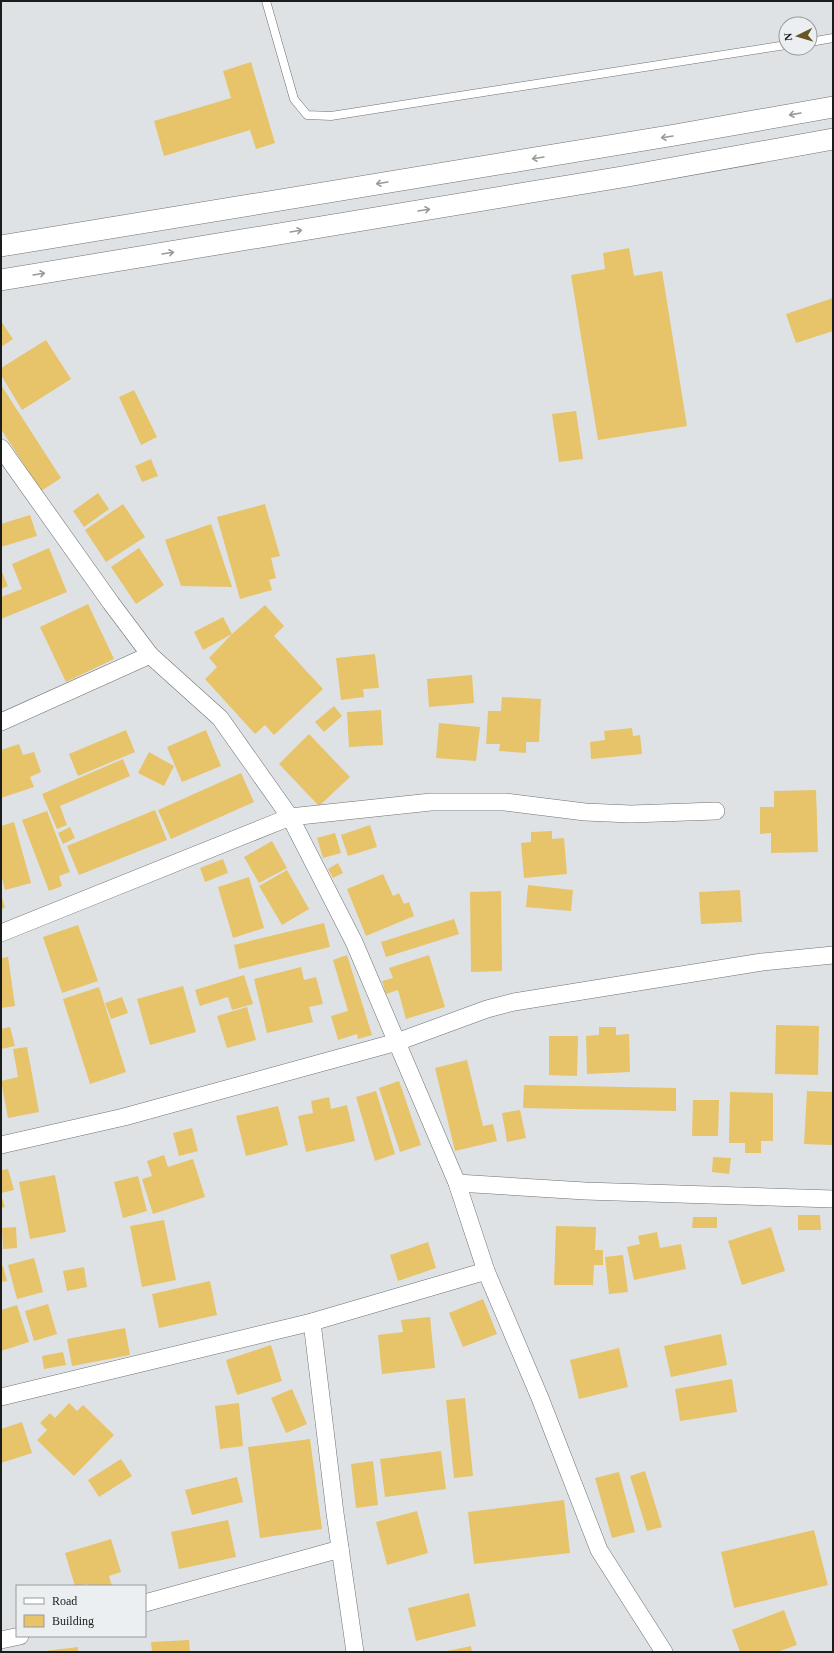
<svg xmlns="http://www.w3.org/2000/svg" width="834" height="1653" font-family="'Times New Roman',serif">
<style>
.building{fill:#e7c36a}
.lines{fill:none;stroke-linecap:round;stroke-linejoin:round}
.service-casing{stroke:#6e7173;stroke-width:9}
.minor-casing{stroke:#6e7173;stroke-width:18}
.tertiary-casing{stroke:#6e7173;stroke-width:22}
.service{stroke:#fff;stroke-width:8}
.minor{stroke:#fff;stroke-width:17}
.tertiary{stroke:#fff;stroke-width:21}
.oneway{stroke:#989999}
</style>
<rect width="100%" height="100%" fill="#dfe2e4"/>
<g class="building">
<path d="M251,62L275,143L256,149L250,130L164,156L154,121L231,98L223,71Z"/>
<path d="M629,248L634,276L662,271L687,426L598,440L571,275L605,269L603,253Z"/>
<path d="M833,298V331L796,343L786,314Z"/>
<path d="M1,321L13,339L1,347Z"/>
<path d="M46,340L71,379L22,410L1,375V368Z"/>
<path d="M1,385L61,478L41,491L1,429Z"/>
<path d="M134,390L157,437L141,445L119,397Z"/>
<path d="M576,411L583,459L559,462L552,414Z"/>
<path d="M151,459L158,476L142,482L135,466Z"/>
<path d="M98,493L109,509L84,527L73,511Z"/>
<path d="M123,504L145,537L106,562L85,530Z"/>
<path d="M265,504L280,556L271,558L276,578L269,580L272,590L240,599L217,517Z"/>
<path d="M30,515L37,536L1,547V524Z"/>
<path d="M211,524L232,587L181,586L165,540Z"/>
<path d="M49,548L67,592L1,619V597L22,589L12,564Z"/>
<path d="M139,548L164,585L136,604L111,567Z"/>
<path d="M1,570L8,586L1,589Z"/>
<path d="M88,604L114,659L66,682L40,627Z"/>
<path d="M265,605L284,626L274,636L323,689L274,735L265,725L255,734L205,679L217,667L209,658L232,634L203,650L194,632L223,617L232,634Z"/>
<path d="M375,654L379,688L363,689L364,697L341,700L336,658Z"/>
<path d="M472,675L474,703L429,707L427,679Z"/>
<path d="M502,697L541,699L539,742H526V753L499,751L500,744H486L488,711H501Z"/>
<path d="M334,706L342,716L324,732L315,722Z"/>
<path d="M381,710L383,745L349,747L347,712Z"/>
<path d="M439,723L480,727L476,761L436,758Z"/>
<path d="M632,728L633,736L640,735L642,754L591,759L590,742L605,740L604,731Z"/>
<path d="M126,730L135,752L78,776L69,754Z"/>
<path d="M206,730L221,766L182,782L167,747Z"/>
<path d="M309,734L350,777L319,806L279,764Z"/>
<path d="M19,744L23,755L34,752L41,772L30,777L34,787L1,798V750Z"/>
<path d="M149,752L174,766L164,786L138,773Z"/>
<path d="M123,759L130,776L60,806L67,825L57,829L42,794Z"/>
<path d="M241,773L254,802L171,839L158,810Z"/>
<path d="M816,790L818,852L771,853V833L760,834V807H774V791Z"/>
<path d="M155,810L167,840L79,875L67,846Z"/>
<path d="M47,811L70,872L59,876L62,886L49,891L22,820Z"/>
<path d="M14,822L31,883L5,890L1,874V826Z"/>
<path d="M370,825L377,847L348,856L341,835Z"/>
<path d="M70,827L75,838L63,844L58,833Z"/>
<path d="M552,831V839L564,838L567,874L524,878L521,843L531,842V832Z"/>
<path d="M335,833L341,853L323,858L317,838Z"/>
<path d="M272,841L287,868L259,883L244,857Z"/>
<path d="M223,859L228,873L205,882L200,868Z"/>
<path d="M338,863L343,873L333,878L328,869Z"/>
<path d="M287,870L309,909L282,925L259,886Z"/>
<path d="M383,874L393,896L399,893L404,904L409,902L414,916L366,936L347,889Z"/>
<path d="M249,877L264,928L233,938L218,887Z"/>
<path d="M528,885L573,890L571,911L526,907Z"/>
<path d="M740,890L742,922L701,924L699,892Z"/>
<path d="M501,891L502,971L471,972L470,892Z"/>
<path d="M1,894L5,908L1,909Z"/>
<path d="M454,919L459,934L386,957L381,942Z"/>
<path d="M324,923L330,947L239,969L234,945Z"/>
<path d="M78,925L98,981L62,993L43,937Z"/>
<path d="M347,955L372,1035L358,1039L357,1034L338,1040L331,1016L348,1011L333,960Z"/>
<path d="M429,955L445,1007L406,1019L398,990L386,994L382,981L393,978L389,968Z"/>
<path d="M8,957L15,1006L1,1008V958Z"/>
<path d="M301,967L304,980L316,977L323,1004L309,1007L313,1022L267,1033L254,979Z"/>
<path d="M244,975L253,1004L232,1010L228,997L200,1006L195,990Z"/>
<path d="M183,986L196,1032L150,1045L137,999Z"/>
<path d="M99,987L126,1072L90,1084L63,999Z"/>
<path d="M122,997L128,1013L111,1019L105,1003Z"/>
<path d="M247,1007L256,1040L227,1048L217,1016Z"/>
<path d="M776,1025L819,1026L818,1075L775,1074Z"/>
<path d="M10,1027L15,1046L1,1049V1029Z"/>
<path d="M599,1027H616V1035L629,1034L630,1072L587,1074L586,1036L599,1035Z"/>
<path d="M549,1036H578L577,1076L549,1075Z"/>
<path d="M27,1047L39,1112L8,1118L1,1081L18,1077L13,1049Z"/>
<path d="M467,1060L483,1126L493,1124L497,1141L455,1151L435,1068Z"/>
<path d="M399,1081L421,1145L400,1152L379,1088Z"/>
<path d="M524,1085L676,1088V1111L523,1108Z"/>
<path d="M376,1091L395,1154L375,1161L356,1097Z"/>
<path d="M807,1091L833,1092V1145L804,1144Z"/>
<path d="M730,1092L773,1093V1141H761V1153H745V1143H729Z"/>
<path d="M329,1097L331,1109L347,1105L355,1141L306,1152L298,1116L313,1113L311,1101Z"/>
<path d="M693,1100H719L718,1136H692Z"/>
<path d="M278,1106L288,1145L246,1156L236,1116Z"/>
<path d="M520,1110L526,1138L507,1142L502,1113Z"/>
<path d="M192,1128L198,1151L179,1156L173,1133Z"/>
<path d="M164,1155L168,1167L193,1159L205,1197L153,1214L142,1179L152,1176L147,1161Z"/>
<path d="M713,1157L731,1158L729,1174L712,1172Z"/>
<path d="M8,1169L14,1190L1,1193V1170Z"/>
<path d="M55,1175L66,1232L30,1239L19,1182Z"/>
<path d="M138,1176L147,1211L123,1218L114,1182Z"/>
<path d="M1,1195L5,1207L1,1208Z"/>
<path d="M798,1215H820L821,1230H798Z"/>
<path d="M693,1217H717V1228H692Z"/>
<path d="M164,1220L176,1280L142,1287L130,1226Z"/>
<path d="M556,1226L596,1227L595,1250H603V1265H594L593,1285H554Z"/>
<path d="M16,1227L17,1248L3,1249L2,1228Z"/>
<path d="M771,1227L785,1271L742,1285L728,1241Z"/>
<path d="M657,1232L660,1248L681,1244L686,1269L634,1280L627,1247L640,1244L638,1236Z"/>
<path d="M428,1242L436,1268L398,1281L390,1255Z"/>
<path d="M623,1255L628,1292L609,1294L605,1257Z"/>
<path d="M34,1258L43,1292L17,1299L8,1265Z"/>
<path d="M1,1266H3L7,1281L1,1282Z"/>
<path d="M84,1267L87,1287L67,1291L63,1271Z"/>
<path d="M210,1281L217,1315L159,1328L152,1294Z"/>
<path d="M483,1299L497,1334L463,1347L449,1313Z"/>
<path d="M48,1304L57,1334L34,1341L25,1311Z"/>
<path d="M17,1305L29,1342L1,1351V1310Z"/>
<path d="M430,1317L435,1368L382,1374L378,1335L403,1332L401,1320Z"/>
<path d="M125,1328L130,1355L72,1366L67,1339Z"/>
<path d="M721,1334L727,1365L671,1377L664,1346Z"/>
<path d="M271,1345L282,1381L237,1395L226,1360Z"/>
<path d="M619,1348L628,1387L579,1399L570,1360Z"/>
<path d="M63,1352L66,1365L44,1369L42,1356Z"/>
<path d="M732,1379L737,1412L680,1421L675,1389Z"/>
<path d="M292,1389L307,1424L286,1433L271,1398Z"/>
<path d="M465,1398L473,1476L454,1478L446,1400Z"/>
<path d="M69,1403L77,1411L83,1405L114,1435L74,1476L37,1440L47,1430L40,1423L50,1413L55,1418Z"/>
<path d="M239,1403L243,1446L220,1449L215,1406Z"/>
<path d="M22,1422L32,1453L1,1463V1429Z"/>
<path d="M310,1439L322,1529L260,1538L248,1447Z"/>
<path d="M441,1451L446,1489L385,1497L380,1459Z"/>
<path d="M121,1459L132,1476L99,1497L88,1480Z"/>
<path d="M373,1461L378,1505L356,1508L351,1464Z"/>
<path d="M645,1471L662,1527L647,1531L630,1476Z"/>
<path d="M619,1472L635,1532L612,1538L595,1478Z"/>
<path d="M237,1477L243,1502L192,1515L185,1490Z"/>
<path d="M564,1500L570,1553L474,1564L468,1512Z"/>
<path d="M417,1511L428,1553L387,1565L376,1522Z"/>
<path d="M228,1520L236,1557L179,1569L171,1532Z"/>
<path d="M814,1530L828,1585L734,1608L721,1552Z"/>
<path d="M111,1539L121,1572L109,1576L112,1586H88V1584L75,1586L65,1553Z"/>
<path d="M469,1593L476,1626L416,1641L408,1608Z"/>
<path d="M784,1610L797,1645L777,1652H740L732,1630Z"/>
<path d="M189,1640L190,1652H152L151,1642Z"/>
<path d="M471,1646L472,1652H448L447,1651Z"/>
<path d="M78,1647V1652H45V1651Z"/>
</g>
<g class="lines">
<g class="service-casing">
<g id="service">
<path d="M266,1L294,99L307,115L331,116L786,45"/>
<path d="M810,42L833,38"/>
</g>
</g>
<g class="minor-casing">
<g id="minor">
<path d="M1,448L111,603L150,655L220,718L290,817L354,942L457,1183L486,1271L540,1398L599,1550L664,1652"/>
<path d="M1,722L150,655"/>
<path d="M1,933L290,817L431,802H505L585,812L631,814L716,811"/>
<path d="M1,1145L124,1117L397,1042L487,1009L514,1002L762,962L833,955"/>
<path d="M457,1183L585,1191L833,1199"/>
<path d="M312,1322L335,1513L355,1652"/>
<path d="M1,1397L312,1322L486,1271"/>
<path d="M145,1603L340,1549"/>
<path d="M1,1640L20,1636"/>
</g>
</g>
<g class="tertiary-casing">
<g id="tertiary">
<path d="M1,246L675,135L833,107"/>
<path d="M1,280L628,176L833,139"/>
</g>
</g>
<use href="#service" class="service"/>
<use href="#minor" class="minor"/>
<use href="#tertiary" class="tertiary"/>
</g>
<defs><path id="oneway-shaft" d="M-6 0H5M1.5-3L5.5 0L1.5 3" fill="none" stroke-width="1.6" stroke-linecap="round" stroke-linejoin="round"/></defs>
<g class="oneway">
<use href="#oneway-shaft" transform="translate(795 114) rotate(170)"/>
<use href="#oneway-shaft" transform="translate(667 137) rotate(171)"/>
<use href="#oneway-shaft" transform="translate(538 158) rotate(171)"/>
<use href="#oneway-shaft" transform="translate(382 183) rotate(171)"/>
<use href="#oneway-shaft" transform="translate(424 210) rotate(-9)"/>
<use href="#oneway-shaft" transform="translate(296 231) rotate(-9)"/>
<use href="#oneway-shaft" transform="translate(168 253) rotate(-9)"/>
<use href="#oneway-shaft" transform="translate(39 274) rotate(-9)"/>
</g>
<rect width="834" height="1653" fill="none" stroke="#1b1d1d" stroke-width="4"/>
<rect x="16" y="1585" width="130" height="52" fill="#eceff1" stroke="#989b9c"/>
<rect x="24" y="1598" width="20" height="6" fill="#ffffff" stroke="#989b9c"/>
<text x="52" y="1605" font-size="12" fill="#1b1d1d">Road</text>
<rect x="24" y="1615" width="20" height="12" fill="#e7c36a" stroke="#989b9c"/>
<text x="52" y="1625" font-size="12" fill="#1b1d1d">Building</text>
<g transform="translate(798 36) rotate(265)"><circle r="19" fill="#eceff1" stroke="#989b9c"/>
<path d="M0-3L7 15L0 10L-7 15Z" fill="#685523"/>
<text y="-6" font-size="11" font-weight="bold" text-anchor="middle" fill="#1b1d1d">N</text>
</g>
</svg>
